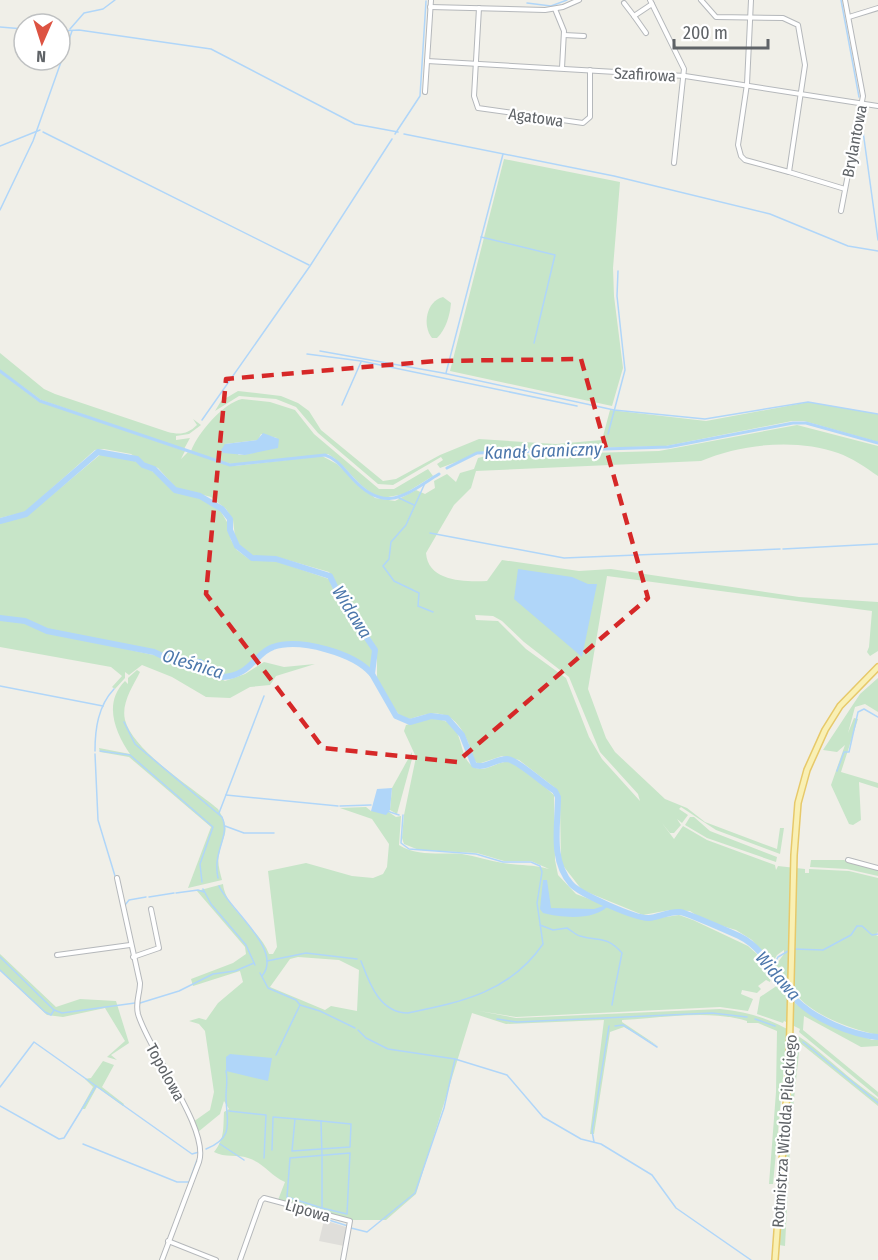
<svg xmlns="http://www.w3.org/2000/svg" width="878" height="1260" font-family="'Fira Sans Condensed',sans-serif">
<style>
.industrial{fill:#dfdeda}
.green{fill:#c7e5c8;fill-rule:evenodd}
.water{fill:#b0d6f9}
.lines{fill:none;stroke-linecap:round;stroke-linejoin:round}
.stream{stroke:#b0d6f9;stroke-width:1.5}
.canal{stroke:#b0d6f9;stroke-width:3}
.river{stroke:#b0d6f9;stroke-width:6}
.minor-casing{stroke:#b5b8bb;stroke-width:6}
.major-casing{stroke:#e7c96a;stroke-width:8}
.minor{stroke:#fff;stroke-width:4}
.major{stroke:#f9f0b4;stroke-width:5}
.marked{fill:none;stroke:#d62828;stroke-width:4.5;stroke-dasharray:12 8;stroke-linejoin:round}
.labels{text-anchor:middle;stroke-width:4.5;stroke-linejoin:round;paint-order:stroke}
.street-label{font-size:16px;fill:#5f6367;stroke:#fff}
.water-label{font-size:18px;font-style:italic;fill:#4c77ab;stroke:#fff}
</style>
<rect width="100%" height="100%" fill="#f0efe8"/>
<path class="industrial" d="M324,1220L346,1227L344,1246L319,1241Z"/>
<g class="green">
<path d="M504,159L620,182L613,268L614,296L623,368L612,406L450,371Z"/>
<path d="M443,297L451,303C450,315 446,329 437,338H432C422,326 426,301 443,297Z"/>
<path d="M0,353L44,389L55,394L168,432C180,435 188,434 197,425L193,419L201,425L189,434L176,436V440L190,438L184,449L41,400L0,370Z"/>
<path d="M0,372L38,401L185,451L181,459L188,452L234,466L322,456L337,464L375,498L395,501L416,490L425,494L435,488L434,481L447,474L456,482L460,473L474,469L478,458L486,456L659,451L797,425L878,446V476C865,467 852,458 838,453C796,438 741,444 701,461L476,471L471,488L454,505L426,553C428,582 466,582 487,581L502,560L579,571L611,569L799,597L878,602V651L870,656L867,652L869,647L872,611L607,576L588,689L606,738L615,752L665,799L687,808L705,822L777,849L780,828H784L780,854L716,830L681,807L679,809L688,815L682,823L677,819L681,825L674,833H670L662,823L674,839L683,826L707,840L775,865L776,870L778,866L805,869V873H809V869L849,871L878,878V932L876,935L878,936V1035C843,1027 796,1010 785,975L775,966L784,954V950L777,955L772,964L752,940L736,930L705,921L690,911L670,910L643,915L582,890L561,863L560,804L559,794L554,787L519,760L502,756L478,764C471,758 471,750 468,742C455,712 439,708 410,719L400,716L393,707L377,679V649L329,572L277,557L252,556L240,546L235,537L233,520L226,509L211,497L176,488L158,468L145,464L131,454L104,449L95,450L25,512L0,518ZM475,615L493,616L502,621L524,642L569,677L600,752L638,794L640,801L602,759L589,737L566,678L526,649L498,621L476,620Z"/>
<path d="M238,391L281,396L298,403L309,411L321,430L383,481L396,479L440,455L479,439L556,444L602,440L610,410L706,421L809,402L878,414V442L804,421H792L666,446L486,451L440,468L437,464L443,460L441,457L393,485L378,484L318,433L296,407L276,399L239,396L215,411L221,401Z"/>
<path d="M242,399L270,402L295,410L314,434L379,489H394L428,469L433,476L404,494L383,498C359,491 349,467 328,454L231,464L191,451C198,433 223,403 242,399ZM261,434L277,438C264,449 256,454 239,455L225,444L258,440Z"/>
<path d="M101,454L130,458L157,474L177,493L202,498L220,510L227,522L231,540L237,550L249,559L279,562L329,579L340,605L357,624L373,652L372,670L340,652L302,643L273,645L245,667L234,674L224,675L216,673L197,660H177L155,651L41,628L27,620L0,616V523L28,515Z"/>
<path d="M0,619L26,623L43,631L158,656L167,663H192L225,681L245,674L264,662L284,667L315,664L276,676L270,685L250,687L230,698L206,697L172,677L142,665L129,675L125,672V678L115,689L112,687L122,676L111,667L0,647Z"/>
<path d="M137,670L140,672C133,686 121,703 125,720C133,751 193,788 218,809C232,833 223,832 219,855C217,863 220,872 222,880L188,888L211,827L129,757L100,752L99,748L130,754C115,732 103,703 125,681L128,684V678Z"/>
<path d="M878,678V712L865,704L855,707L848,733L854,718L858,719L841,772L878,783V788L859,782L861,820L853,825L849,824L831,785L845,745L837,752L823,750L860,694Z"/>
<path d="M422,720C471,712 453,755 474,767C485,774 498,760 509,762C517,764 547,788 554,795L555,860L558,875L576,894L645,920L679,915L693,920L748,946L757,954L771,978L770,982L766,980L758,986L761,989L757,993L742,990L741,994L753,999L748,1011L720,1007L516,1017L479,1011L516,1018L720,1009C799,1017 817,1057 878,1099V1106L800,1043L791,1127L785,1246L779,1245L794,1036H787L773,1184H769L776,1092L777,1031L758,1023H747V1021C709,1009 662,1018 622,1020V1022L658,1046L624,1027L610,1032L594,1134H590L604,1020L506,1024L472,1013L416,1194L386,1220H347L278,1200L285,1182C270,1175 264,1163 248,1158C237,1154 225,1158 214,1152C225,1138 223,1128 224,1112L229,1109L224,1101L220,1114L198,1132L193,1122L210,1110L214,1092L205,1031L199,1024L189,1021L199,1018L206,1020L218,1003L243,982L240,971L193,986L191,979L233,963L246,954L245,947L197,891L223,884C225,908 260,930 269,954H273L277,947L268,871L306,863L352,876L373,878L383,874L387,867L389,844L372,819L340,808L366,807L371,811H387L396,817L401,816L399,845C418,857 441,852 462,854C476,856 489,861 503,863C520,866 530,864 549,869L531,861H504L477,853L419,850L404,844L402,838L404,815L416,757L404,731L406,725ZM298,957L339,960L359,970L357,1011L331,1006L325,1010L270,987L290,959Z"/>
<path d="M412,752V759L397,814L390,810L392,788Z"/>
<path d="M690,817H694L710,831L777,857L776,862L707,838L685,825Z"/>
<path d="M811,860H844L878,869V876L847,869L810,867Z"/>
<path d="M0,954L56,1007L80,999L116,1001L129,1043L111,1055L117,1060L107,1057L125,1041L105,1008L63,1017L47,1015L0,971Z"/>
<path d="M778,985C802,1018 838,1025 872,1040L878,1039V1046L861,1047L804,1016L803,1030L878,1092V1097L799,1032L800,1029L784,1021L783,1023L757,1014L760,997Z"/>
<path d="M103,1061L114,1065L102,1087L124,1104L123,1106L97,1087L85,1109H81L93,1087L85,1079L91,1078Z"/>
</g>
<g class="water">
<path d="M263,433L279,439L278,448L245,455L223,453L221,450L225,444L257,440Z"/>
<path d="M518,569L572,577L588,584H597L582,657L514,599Z"/>
<path d="M392,788L390,810L386,815L371,811L377,789Z"/>
<path d="M543,880H547L551,908L594,909L610,904C597,921 562,918 543,913L540,909Z"/>
<path d="M230,1054L272,1058L268,1081L226,1071V1057Z"/>
</g>
<g class="lines">
<g class="stream">
<path d="M841,0L859,97"/>
<path d="M527,3L551,6L567,0"/>
<path d="M0,27L24,29"/>
<path d="M70,29L84,13L103,9L115,0"/>
<path d="M60,31L79,30L211,49L355,124L398,132"/>
<path d="M862,124L878,240"/>
<path d="M43,132L309,265"/>
<path d="M395,134L420,96L426,1"/>
<path d="M404,134L614,176L770,214L848,246L878,251"/>
<path d="M0,146L40,130"/>
<path d="M0,210L33,141L72,31"/>
<path d="M481,237L555,255L534,343"/>
<path d="M320,351L443,373L614,410L705,419L808,402L878,414"/>
<path d="M307,354L361,361L577,406"/>
<path d="M446,373L503,154"/>
<path d="M342,405L361,362"/>
<path d="M202,420L310,266L392,139"/>
<path d="M608,434L625,370L617,296L618,271"/>
<path d="M425,483L406,525L391,542L389,559L383,566L394,581L419,593L418,606L433,612"/>
<path d="M399,498L414,505"/>
<path d="M430,533L564,558L780,549"/>
<path d="M783,549L878,544"/>
<path d="M0,686L103,706"/>
<path d="M124,722L135,744L222,817C231,836 212,851 218,878"/>
<path d="M95,751C95,729 98,706 114,689"/>
<path d="M100,751L130,755L213,827L200,864L202,882"/>
<path d="M95,754L98,820L115,876"/>
<path d="M837,771L844,752H849L858,712L864,709L878,717"/>
<path d="M226,795L338,806"/>
<path d="M340,806L371,805"/>
<path d="M387,811L399,815"/>
<path d="M219,813L264,696"/>
<path d="M225,826L244,833H274"/>
<path d="M219,886C229,909 284,950 262,976"/>
<path d="M203,889L211,904L246,945L255,965"/>
<path d="M176,893L198,890L204,892"/>
<path d="M149,897L174,893"/>
<path d="M125,905L129,900L146,897"/>
<path d="M540,925L553,930L567,928C572,931 576,935 580,936C600,942 606,935 622,953L616,983"/>
<path d="M794,949L823,950L851,935L857,926H862L872,935L878,934"/>
<path d="M0,957L54,1010L62,1013L135,1003"/>
<path d="M267,961L306,953L357,959"/>
<path d="M361,961C369,982 379,1013 408,1013C462,1002 510,992 543,944L537,903L542,872L540,866L531,862H503L476,854L409,849L401,843L403,815"/>
<path d="M772,968L778,957L790,950"/>
<path d="M0,970L45,1012L51,1015L54,1010"/>
<path d="M260,973L268,988L296,1000L300,1005"/>
<path d="M140,1003L179,991L213,974L235,971L254,963"/>
<path d="M612,1005L616,982"/>
<path d="M497,1019L517,1022L712,1013L747,1017"/>
<path d="M755,1019L775,1026"/>
<path d="M615,1026L623,1025L657,1047"/>
<path d="M358,1030L366,1038L388,1049L455,1059L507,1075L543,1117L581,1139L601,1144L652,1175L676,1208L751,1260"/>
<path d="M803,1042L878,1103"/>
<path d="M276,1055L300,1005L320,1011L355,1028"/>
<path d="M0,1087L34,1042L192,1154L199,1152"/>
<path d="M0,1106L59,1139L64,1138L96,1086"/>
<path d="M229,1111L266,1115L264,1158"/>
<path d="M295,1119L292,1151L350,1147L351,1124L321,1121L322,1156V1208L347,1214L350,1153L290,1158L287,1197L322,1208"/>
<path d="M594,1142L592,1131L609,1026"/>
<path d="M83,1144L177,1182H189L197,1160"/>
<path d="M220,1144L244,1160"/>
<path d="M206,1149C236,1137 226,1121 226,1096C226,1088 228,1080 226,1071"/>
<path d="M272,1150L273,1117L321,1121"/>
<path d="M283,1205L294,1209"/>
<path d="M297,1210L348,1226"/>
<path d="M351,1228L367,1232L415,1193L444,1108L455,1059"/>
</g>
<g class="canal">
<path d="M0,371L40,401L230,465L325,455C338,459 344,470 353,479C386,515 406,494 439,474"/>
<path d="M447,468L477,453L668,447L793,423H806L878,443"/>
</g>
<g class="river">
<path d="M0,521L26,514L98,452L137,459L143,465L154,469L175,490L200,496L222,509L230,519V530L237,546L252,558L276,559L330,576L342,601L375,650L372,674L396,716L410,722L431,716L447,718L462,735L474,765C486,769 494,759 507,759C518,760 543,784 555,791L558,797C558,826 550,860 571,884C580,894 636,919 649,918C659,917 670,911 680,912C687,913 730,932 739,936C766,949 777,980 796,1000C815,1019 851,1035 878,1037"/>
<path d="M0,618L25,621L47,631L154,652L173,661L200,662L222,677C251,676 256,652 273,647C300,638 354,653 372,674"/>
</g>
<g class="minor-casing">
<g id="minor">
<path d="M650,0L684,69L674,163"/>
<path d="M701,0L716,17L783,18L798,25L805,65L789,172L845,189"/>
<path d="M751,0L747,84L738,145L741,156L745,160L789,172"/>
<path d="M624,3L634,16L652,4"/>
<path d="M430,7L545,10L563,7L579,0"/>
<path d="M479,8L474,96L478,108L583,123L590,117V70"/>
<path d="M555,9L564,31L562,68"/>
<path d="M634,16L646,33"/>
<path d="M849,17L878,8"/>
<path d="M564,35L584,36"/>
<path d="M427,61L685,76L878,106"/>
<path d="M425,92L431,0"/>
<path d="M841,211L863,96L845,0"/>
<path d="M848,860L878,868"/>
<path d="M117,878L140,983C140,994 135,1002 138,1014C149,1052 210,1129 199,1162L162,1260"/>
<path d="M57,955L130,945"/>
<path d="M133,957L159,948L151,909"/>
<path d="M168,1241L216,1260"/>
<path d="M240,1260L261,1201L264,1198L350,1221L343,1260"/>
</g>
</g>
<g class="major-casing">
<path id="major" d="M775,1260L789,1064L794,855L798,803L807,770L825,730L840,706L878,667"/>
</g>
<use href="#minor" class="minor"/>
<use href="#major" class="major"/>
</g>
<path class="marked" d="M581,359L648,598L457,762L323,748L206,594L226,379L435,361Z"/>
<g class="labels">
<g class="street-label">
<text transform="translate(645 74) rotate(3)" y="6">Szafirowa</text>
<text transform="translate(536 117) rotate(8)" y="6">Agatowa</text>
<text transform="translate(854 141) rotate(-79)" y="6">Brylantowa</text>
<text transform="translate(166 1072) rotate(61)" y="6">Topolowa</text>
<text transform="translate(784 1131) rotate(-86)" y="6">Rotmistrza Witolda Pileckiego</text>
<text transform="translate(308 1210) rotate(16)" y="6">Lipowa</text>
</g>
<g class="water-label">
<text transform="translate(543 451) rotate(-2)" y="6">Kanał Graniczny</text>
<text transform="translate(352 612) rotate(58)" y="6">Widawa</text>
<text transform="translate(193 664) rotate(17)" y="6">Oleśnica</text>
<text transform="translate(778 976) rotate(49)" y="6">Widawa</text>
</g>
</g>
<g transform="translate(42 42) rotate(183)"><circle r="28" fill="#ffffff" stroke="#bfc1c2" stroke-width="1.5"/>
<path d="M0-4.5L10 22L0 15L-10 22Z" fill="#dd5342"/>
<text y="-9" font-size="16" font-weight="bold" text-anchor="middle" fill="#5f6367">N</text>
</g>
<path d="M674 39v9h94v-9" fill="none" stroke="#5f6367" stroke-width="3"/>
<text x="683" y="39" font-size="18" fill="#5f6367" stroke="#ffffff" stroke-width="4.5" paint-order="stroke">200 m</text>
</svg>
